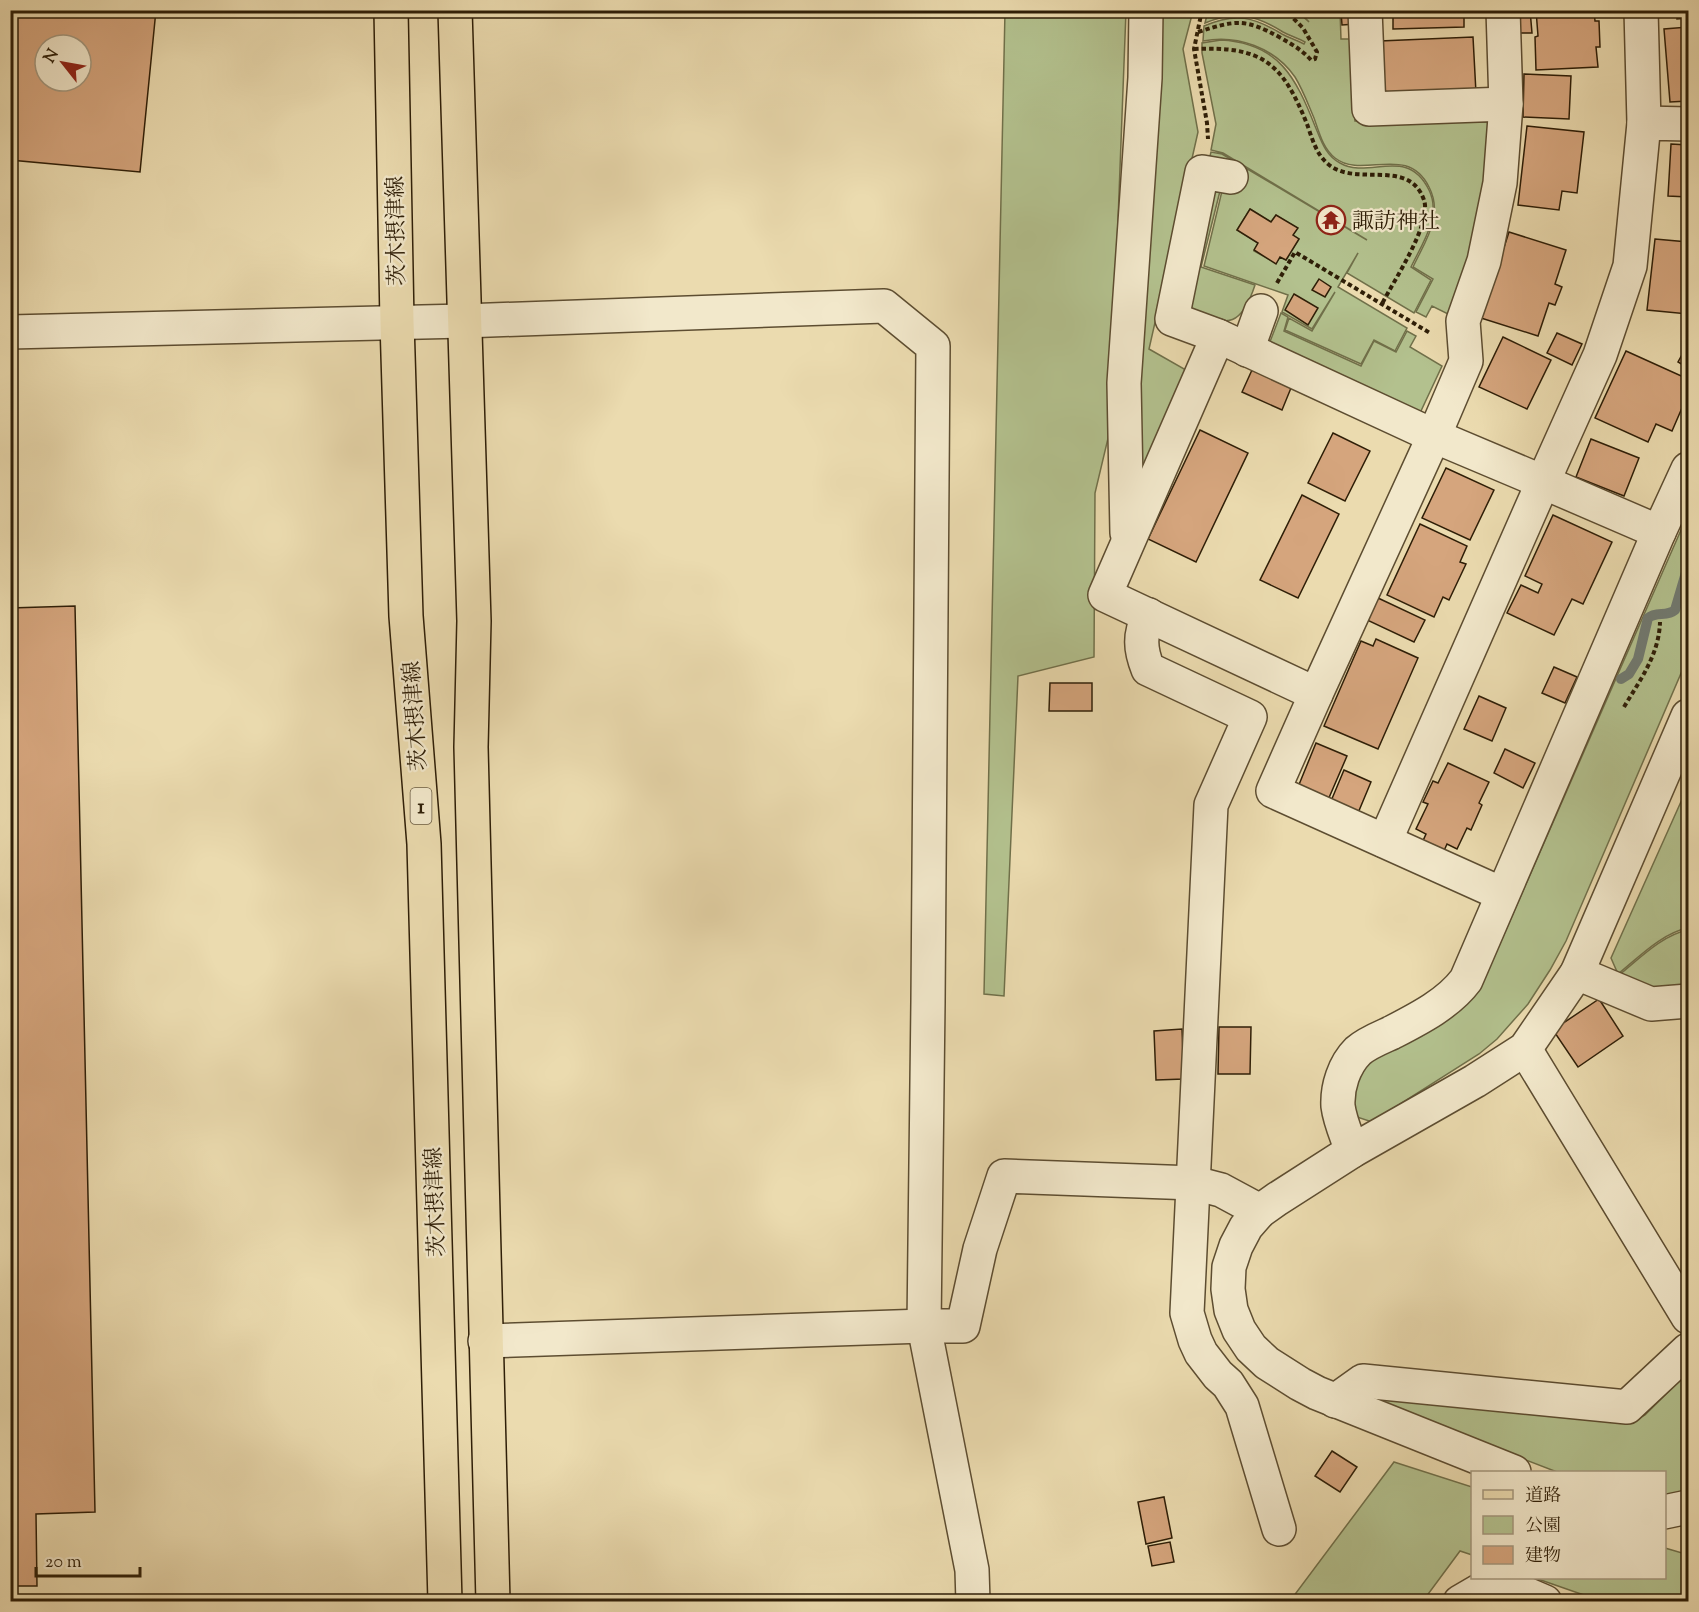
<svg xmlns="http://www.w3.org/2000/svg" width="1699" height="1612" font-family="'Sorts Mill Goudy','Noto Serif JP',serif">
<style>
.green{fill:#b3c18e;stroke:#70704a;stroke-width:1.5;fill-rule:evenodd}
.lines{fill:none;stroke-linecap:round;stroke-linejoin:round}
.stream{stroke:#717a71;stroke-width:10}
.building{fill:#d5a57d;stroke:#2e1e07;stroke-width:1.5;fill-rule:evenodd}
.minor-casing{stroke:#5d4d31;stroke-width:36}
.major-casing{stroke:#2e1e07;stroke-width:36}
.path{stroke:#2e1e07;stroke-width:4;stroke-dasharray:4.5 3;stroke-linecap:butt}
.minor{stroke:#f2e8cb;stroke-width:33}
.major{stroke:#ebdbaf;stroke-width:33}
.labels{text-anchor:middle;stroke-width:4.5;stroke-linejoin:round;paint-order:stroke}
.shield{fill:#f2e8cb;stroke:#695b42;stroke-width:1.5}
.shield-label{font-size:21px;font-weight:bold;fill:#2e1e07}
.poi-label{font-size:22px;fill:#2e1e07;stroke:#f2e8cb;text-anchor:start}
.street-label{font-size:22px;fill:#2e1e07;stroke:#f2e8cb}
</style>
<rect width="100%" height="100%" fill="#ebdbaf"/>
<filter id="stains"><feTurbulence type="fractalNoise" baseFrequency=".00333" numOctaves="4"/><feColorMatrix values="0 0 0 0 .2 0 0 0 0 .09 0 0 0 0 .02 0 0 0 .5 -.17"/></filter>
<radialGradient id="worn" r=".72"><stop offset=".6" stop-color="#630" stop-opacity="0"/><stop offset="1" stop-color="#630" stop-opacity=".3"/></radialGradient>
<g class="green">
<path d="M1005,11H1126L1110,430L1095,493L1094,657L1018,676L1004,996L984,994Z"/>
<path d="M1154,11H1193L1183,49L1198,132L1149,349L1186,370L1138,484L1133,483Z"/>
<path d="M1208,11H1297L1309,22L1299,11H1340L1341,39H1350L1355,121L1493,122L1485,197L1452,316L1432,306L1426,317L1416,312L1433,279L1413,267C1425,241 1444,216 1429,187C1407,143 1363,180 1335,158C1323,149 1319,132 1314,118C1308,104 1303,90 1295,77C1275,48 1237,34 1203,41L1204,26C1236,12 1254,17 1282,34C1289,38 1297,40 1304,44L1305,42C1298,38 1290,36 1283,32C1256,15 1236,10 1205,23Z"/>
<path d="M1221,40C1279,43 1296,78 1315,126C1321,140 1325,155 1340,163C1369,180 1407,145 1429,190C1442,216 1422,244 1411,267L1431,280L1414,313L1347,273L1358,253L1338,287L1407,328L1395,351L1374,340L1361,364L1285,330L1289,318L1312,331L1335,292L1312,329L1282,312L1288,295L1204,266L1222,191L1241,175L1210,156L1211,152L1222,154L1367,240L1223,153L1211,150L1216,124L1202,53V43ZM1250,209L1271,222L1276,215L1297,228L1293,235L1299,239L1286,260L1280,257L1276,263L1254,251L1258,243L1237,230Z"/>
<path d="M1220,191L1201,267L1255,285C1239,334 1224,322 1182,312L1213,193Z"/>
<path d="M1281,313L1288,317L1284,331L1361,366L1374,341L1396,352L1407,331L1416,336L1410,347L1442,366L1420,413L1268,347Z"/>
<path d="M1688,514V657L1566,941L1550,970L1528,1004L1497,1039L1479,1054L1372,1122L1351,1115V1105L1359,1075L1372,1059L1483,980L1487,973Z"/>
<path d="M1688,786V928C1662,933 1639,957 1618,974L1611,958Z"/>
<path d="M1688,930V986L1653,989L1619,975C1639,959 1662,935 1688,930Z"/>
<path d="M1688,1372V1491L1665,1496L1664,1472H1557L1378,1403L1376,1394L1634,1421L1645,1415Z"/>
<path d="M1394,1462L1472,1487V1555L1460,1551L1423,1601H1290Z"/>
<path d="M1665,1548L1682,1553L1688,1551V1601H1601L1535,1578H1664Z"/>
</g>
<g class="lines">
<path class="stream" d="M1621,679L1629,674L1638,659L1648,618C1656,611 1667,617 1675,610L1688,566"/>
</g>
<g class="building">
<path d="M10,10H156L140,172L10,160ZM45,45H81V81H45Z"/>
<path d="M1356,10V24L1342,25L1341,12Z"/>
<path d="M1393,10H1464V27L1393,29Z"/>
<path d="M1518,10H1530L1532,33H1520Z"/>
<path d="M1536,10H1594L1595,21H1599L1600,47H1596L1598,67L1536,70L1535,37L1538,36Z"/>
<path d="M1677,10H1688V18L1677,19Z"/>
<path d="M1688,27V101L1670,102L1664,29Z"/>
<path d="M1473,37L1476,93L1383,97L1380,41Z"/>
<path d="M1524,74L1571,76L1569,119L1523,117Z"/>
<path d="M1527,126L1584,132L1577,193L1562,191L1559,210L1518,205Z"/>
<path d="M1671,144L1688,145V197L1668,196Z"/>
<path d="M1250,209L1271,222L1276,215L1298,228L1293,235L1299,239L1286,260L1280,257L1276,264L1254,250L1258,243L1237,230Z"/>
<path d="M1509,232L1566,250L1555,284L1562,287L1555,305L1549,303L1538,336L1481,318Z"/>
<path d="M1655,239L1688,242V314L1647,310Z"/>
<path d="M1319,279L1331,287L1325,297L1312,290Z"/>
<path d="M1294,294L1318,308L1308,325L1285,310Z"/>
<path d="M1557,333L1582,344L1572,365L1547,353Z"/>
<path d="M1503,337L1551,360L1527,409L1479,387Z"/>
<path d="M1688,344V368L1678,362Z"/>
<path d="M1626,351L1688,379V394L1672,431L1656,424L1648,442L1595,418Z"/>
<path d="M1252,370L1291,388L1282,410L1242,392Z"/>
<path d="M1200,430L1248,453L1196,562L1148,539Z"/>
<path d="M1333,433L1370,451L1345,501L1308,483Z"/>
<path d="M1591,439L1639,458L1624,496L1576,477Z"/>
<path d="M1446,468L1494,490L1470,540L1422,518Z"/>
<path d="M1302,495L1339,514L1298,598L1260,580Z"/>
<path d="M1553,515L1612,542L1583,604L1572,599L1554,635L1507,613L1521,585L1538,593L1542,584L1525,576Z"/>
<path d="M1420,524L1467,546L1460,562L1466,564L1449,600L1443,597L1434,617L1387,595Z"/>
<path d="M1378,598L1425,620L1414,642L1367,620Z"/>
<path d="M75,606L95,1512L36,1514L37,1586H10V608Z"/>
<path d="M1376,639L1418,658L1378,749L1324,726L1361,641L1373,646Z"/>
<path d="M1554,667L1577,677L1565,703L1542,693Z"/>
<path d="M1050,683H1092V711H1049Z"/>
<path d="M1479,696L1506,708L1492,741L1464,729Z"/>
<path d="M1316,743L1347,756L1328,800L1298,787Z"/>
<path d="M1505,749L1535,763L1523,788L1494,773Z"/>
<path d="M1448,763L1489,782L1479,803L1482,805L1471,830L1467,828L1457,849L1447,844L1443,853L1422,843L1426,834L1416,829L1428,804L1423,802L1433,781L1438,783Z"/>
<path d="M1344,770L1371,782L1358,813L1331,801Z"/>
<path d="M1599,999L1623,1036L1578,1067L1553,1030Z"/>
<path d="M1219,1027H1251L1250,1074H1218Z"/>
<path d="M1182,1029L1184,1079L1156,1080L1154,1031Z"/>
<path d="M1332,1451L1357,1467L1340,1492L1315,1476Z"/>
<path d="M1164,1497L1172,1538L1146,1544L1138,1502Z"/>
<path d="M1170,1542L1174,1562L1152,1566L1148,1546Z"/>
</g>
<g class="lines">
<g class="minor-casing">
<g id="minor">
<path d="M1365,10L1369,109L1506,104"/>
<path d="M1641,10L1644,123"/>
<path d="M10,332L464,321L884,306L933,346L928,1002L924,1326L972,1570L973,1602"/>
<path d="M1218,336L1172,319L1202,172L1231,177"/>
<path d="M1247,350L1261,311"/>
<path d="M1659,532L1543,482L1600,355L1630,266L1644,123L1688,124"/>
<path d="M1127,533L1124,383L1145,78L1146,10"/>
<path d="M1149,615C1139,635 1140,649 1148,669L1250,717L1211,805L1187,1313L1195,1340L1201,1353L1218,1375L1228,1384L1242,1406L1279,1529"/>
<path d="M1316,694L1434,436L1543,482L1385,841"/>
<path d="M1502,894L1273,791L1316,694L1105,595L1218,336L1434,436L1466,361L1463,321L1484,261L1500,183L1506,104L1503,10"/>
<path d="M1577,973L1651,1004L1688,1001"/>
<path d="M1525,1049L1688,1317"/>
<path d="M1352,1151C1347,1136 1340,1122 1338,1106C1337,1087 1344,1065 1358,1051C1367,1043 1380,1038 1391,1033C1418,1019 1448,1004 1466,980L1659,532L1688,469"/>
<path d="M485,1341L924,1326H963L980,1249L1004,1176L1194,1183L1221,1190L1260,1211"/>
<path d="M1335,1401L1363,1381L1627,1407L1688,1350"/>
<path d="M1514,1472L1317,1393L1300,1384L1267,1363L1251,1348L1239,1330L1231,1310L1228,1289L1229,1267L1236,1246L1246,1227L1260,1211L1277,1199L1352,1151L1475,1081L1525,1049L1577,973L1688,716"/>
<path d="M1664,1512L1688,1507"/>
<path d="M1460,1602L1496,1581L1545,1602"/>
</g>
</g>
<g class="major-casing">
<g id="major">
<path d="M391,10L397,322L406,616L424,844L445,1602"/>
<path d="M455,10L474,621L471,747L493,1602"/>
</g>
</g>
<g class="path">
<path d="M1202,10L1194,49L1207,123L1208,139"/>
<path d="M1198,32C1236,20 1245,18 1281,38C1293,45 1302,50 1311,60L1315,59L1317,52L1303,28L1285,10"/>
<path d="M1194,49C1262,46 1282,62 1307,124C1312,138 1316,154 1328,164C1356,188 1409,157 1424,200C1432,224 1394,280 1382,304"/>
<path d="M1277,283L1295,252L1430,333"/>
<path d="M1624,707C1640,680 1659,655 1660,622"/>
</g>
<use href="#minor" class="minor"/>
<use href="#major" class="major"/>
</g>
<defs>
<g id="temple-ring" transform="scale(1.5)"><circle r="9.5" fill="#f2e8cb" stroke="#8f2418" stroke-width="1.5"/><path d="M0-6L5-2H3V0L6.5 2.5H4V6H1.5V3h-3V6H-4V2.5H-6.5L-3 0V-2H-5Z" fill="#8f2418"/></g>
</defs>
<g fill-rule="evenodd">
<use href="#temple-ring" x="1331" y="220"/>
</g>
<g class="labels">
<rect class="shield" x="410.5" y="788" width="21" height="36" rx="4.5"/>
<g class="shield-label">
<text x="421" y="813">1</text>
</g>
<g class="poi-label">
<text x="1352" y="228">諏訪神社</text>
</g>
<g class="street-label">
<text transform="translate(395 231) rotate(-91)" y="8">茨木摂津線</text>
<text transform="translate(414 716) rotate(-94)" y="8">茨木摂津線</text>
<text transform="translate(434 1202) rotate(-92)" y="8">茨木摂津線</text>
</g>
</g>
<rect width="1699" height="1612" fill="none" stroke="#ebdbaf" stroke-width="36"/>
<rect x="12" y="12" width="1675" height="1588" fill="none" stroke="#2e1e07" stroke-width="3"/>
<rect x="18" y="18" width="1663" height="1576" fill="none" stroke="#2e1e07" stroke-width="1.5"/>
<rect x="1471" y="1471" width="195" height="108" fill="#f2e8cb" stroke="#a4977d" stroke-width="1.5"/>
<rect x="1483" y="1490" width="30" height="9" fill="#ebdbaf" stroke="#a4977d" stroke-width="1.5"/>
<text x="1525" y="1501" font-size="18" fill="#2e1e07">道路</text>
<rect x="1483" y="1516" width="30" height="18" fill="#b3c18e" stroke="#a4977d" stroke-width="1.5"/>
<text x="1525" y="1531" font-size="18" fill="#2e1e07">公園</text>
<rect x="1483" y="1546" width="30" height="18" fill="#d5a57d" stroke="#a4977d" stroke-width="1.5"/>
<text x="1525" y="1561" font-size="18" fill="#2e1e07">建物</text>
<g transform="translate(63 63) rotate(301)"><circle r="28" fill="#f2e8cb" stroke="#a4977d" stroke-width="1.5"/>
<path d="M0-4.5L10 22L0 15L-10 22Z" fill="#8f2418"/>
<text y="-9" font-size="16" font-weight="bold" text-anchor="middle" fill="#2e1e07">N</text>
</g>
<path d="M36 1567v9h104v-9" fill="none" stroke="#2e1e07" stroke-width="3"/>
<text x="45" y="1567" font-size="18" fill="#2e1e07" stroke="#f2e8cb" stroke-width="4.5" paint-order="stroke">20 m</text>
<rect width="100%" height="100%" filter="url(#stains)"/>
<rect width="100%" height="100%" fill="url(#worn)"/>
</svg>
